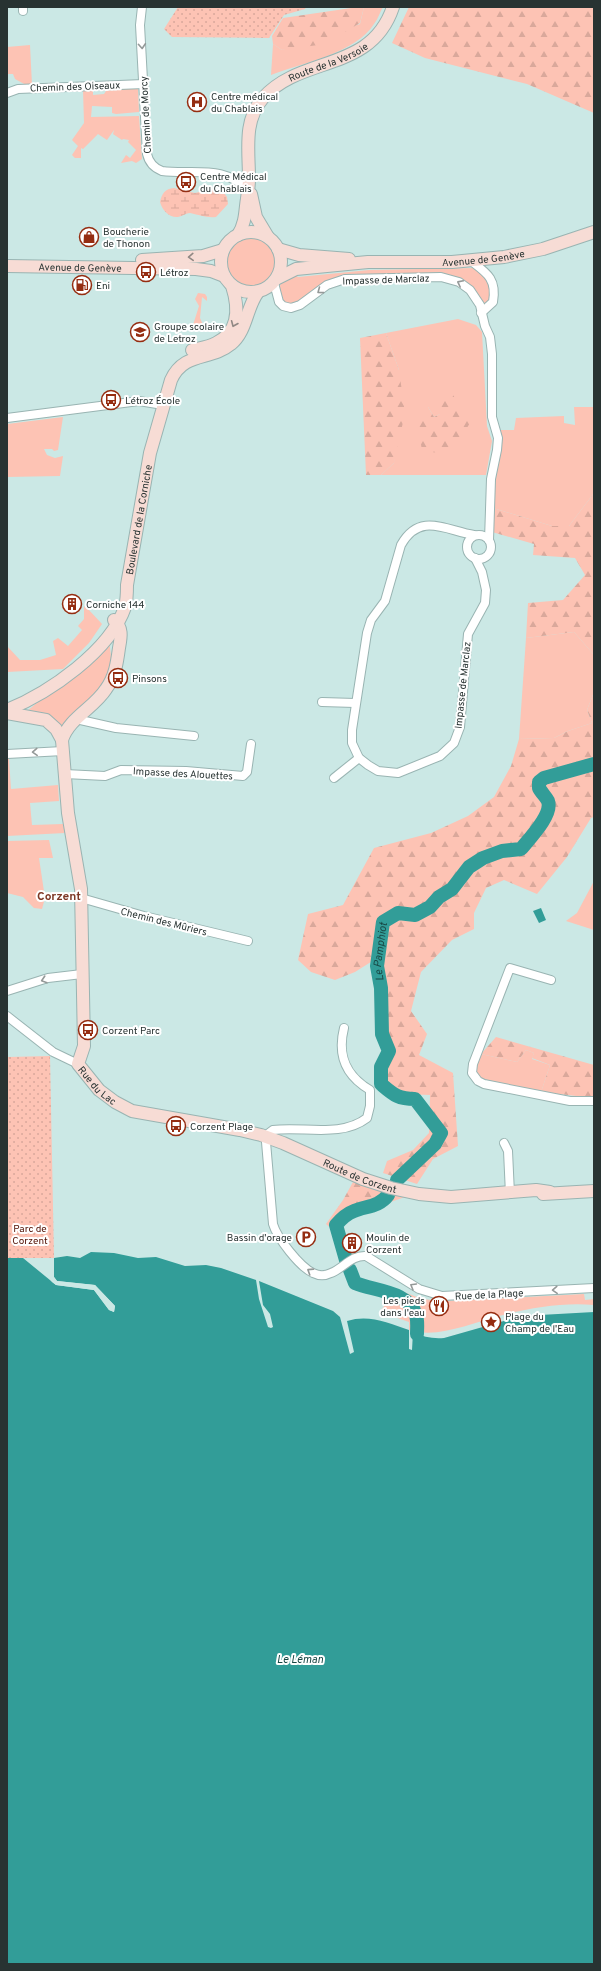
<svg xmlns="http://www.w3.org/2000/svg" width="601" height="1971" font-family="Overpass,sans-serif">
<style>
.green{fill:#fdc3b4;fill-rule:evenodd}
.forest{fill:url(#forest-firs)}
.wetland{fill:url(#wetland-marsh)}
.park{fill:url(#park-dots)}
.water{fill:#329d98}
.pier{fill:#cbe8e5}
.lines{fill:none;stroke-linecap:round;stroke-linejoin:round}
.river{stroke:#329d98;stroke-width:14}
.street-casing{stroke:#99b4b2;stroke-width:10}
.secondary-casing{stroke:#99b4b2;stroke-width:14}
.street{stroke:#fff;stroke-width:8}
.secondary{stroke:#f7dcd5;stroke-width:12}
.oneway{stroke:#949998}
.oneway2{stroke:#908884}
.labels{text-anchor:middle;stroke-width:4;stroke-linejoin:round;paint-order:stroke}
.street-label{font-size:10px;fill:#283332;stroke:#fff}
.poi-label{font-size:10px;fill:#283332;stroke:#fff;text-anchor:start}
.park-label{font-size:10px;fill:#500e00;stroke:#fff}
.water-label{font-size:11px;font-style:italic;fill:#184744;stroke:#fff}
.quarter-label{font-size:12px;font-weight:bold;fill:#7d3927;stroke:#fff}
</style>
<defs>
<pattern id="forest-firs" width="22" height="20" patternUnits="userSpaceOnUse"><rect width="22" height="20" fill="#fdc3b4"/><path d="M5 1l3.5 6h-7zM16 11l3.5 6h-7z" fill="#d9a89b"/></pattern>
<pattern id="wetland-marsh" width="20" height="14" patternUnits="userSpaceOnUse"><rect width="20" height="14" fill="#fdc3b4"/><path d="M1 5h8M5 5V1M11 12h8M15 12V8" fill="none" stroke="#d9a89b"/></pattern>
<pattern id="park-dots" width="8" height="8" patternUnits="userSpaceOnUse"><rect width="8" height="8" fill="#fdc3b4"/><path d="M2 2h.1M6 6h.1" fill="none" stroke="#d9a89b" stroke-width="1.8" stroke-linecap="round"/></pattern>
</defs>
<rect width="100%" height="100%" fill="#cbe8e5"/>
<g class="green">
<path d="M364,7H383C380,12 378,19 374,24C356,53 302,63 271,75L273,44L282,50L360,24Z"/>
<path d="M30,45L32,85H26L15,79L13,74H7V47Z"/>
<path d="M135,87L138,89L139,112L116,114L112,113V107L92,106L91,117L139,116L142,159L136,163L132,161L121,163L126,155L130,158L136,150L128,142L129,140L123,139L122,140L113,134L114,130L107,140L98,134L83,149L81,148V158H75L72,155L78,146L72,140L84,123L83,90L93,88V95L104,94L108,88Z"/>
<circle cx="251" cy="262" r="25"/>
<path d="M474,268L488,278L491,296L488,305L486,306L461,279L340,277L299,304L289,305L281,300C278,284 279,283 293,273L298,277L369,270Z"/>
<path d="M198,293L205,294L207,297V301L202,297L200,318L203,325H193L199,306L195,299Z"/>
<path d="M458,319L476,325L482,332L487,426L492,441L486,475H381L394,463L399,370L386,333ZM428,407L434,417L440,414L422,451Z"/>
<path d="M574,407H594V493L569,526H552L493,508L495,475L502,438L500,430H514L516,418L564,416V423L575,425Z"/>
<path d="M63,417L58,450L54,451L52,449H44L47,455L55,458L63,456L60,476L7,477V424Z"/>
<path d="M88,604V609L102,624L89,643L63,669L7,672V646L20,660H40L56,655L53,641L58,638L68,646L82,630L78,626L84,619V607Z"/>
<path d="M574,632L594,655V692L587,710L592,723L568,731L554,738L519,739L526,638Z"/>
<path d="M109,642C111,652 112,663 110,673C108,690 74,718 61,730L26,712Z"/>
<path d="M7,759H9L11,789L58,785L59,801L30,803L32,825L63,824L65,833L7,836Z"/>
<path d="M49,840L53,858H39L45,898L42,909L34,908L23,897L7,893V841Z"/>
<path d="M594,881V930L566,921L577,913Z"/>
<path d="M526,1050L534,1053L532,1059L550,1065L541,1092L487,1080L479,1077L475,1071L481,1054L517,1062Z"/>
<path d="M396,1289L422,1299L432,1300V1311H446L447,1301L584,1294L585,1300L594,1299V1305C564,1302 528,1308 499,1316C471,1323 438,1339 409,1330V1322L380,1312Z"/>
</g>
<g class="forest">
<path d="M358,7H364L360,23L325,44L282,50L273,44L272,36L283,18Z"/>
<path d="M409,7H594V113L527,84L425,58L392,43Z"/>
<path d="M386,333L399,370L405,413L394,463L381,475H366L360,338Z"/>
<path d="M450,390L470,423L458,442L440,453L422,451L416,411L428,407L434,417L440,414L439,400Z"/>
<path d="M594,493V655L574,632L526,638L528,603L563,600L585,575L575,558L533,555L534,544L492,532L493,508L552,526H569Z"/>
<path d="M594,692V817L591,818L567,857L537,894L504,880L486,888L474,913V929L452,940L421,972L411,1011L427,1034L419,1055L453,1073L458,1146L433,1159L417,1184L383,1173L387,1161L413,1150L429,1133L430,1095L403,1094L385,1082L374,960L355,972L335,980L311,972L298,960L308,914L343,905L374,848L431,833L468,816L494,797L511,766L519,739L554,738L568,731L592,723L587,710Z"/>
<path d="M496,1037L594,1065V1098L541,1092L550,1065L532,1058L534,1053L526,1050L517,1062L481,1054Z"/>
<path d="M353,1182L405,1197L359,1213L343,1223L350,1258L343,1264L334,1231L326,1224L343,1200Z"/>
</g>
<path class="wetland" d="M174,188L195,193L211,189H221L227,197L228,204L216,217C206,218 200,215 190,213C186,213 183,216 178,217C169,218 162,210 160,202C162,193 165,189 174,188Z"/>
<g class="park">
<path d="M178,7H306L305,9L284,15L269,38L172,37L164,29Z"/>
<path d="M50,1056L54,1258H7V1057Z"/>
</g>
<g class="water">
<path d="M541,908L546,920L539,923L533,911Z"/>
<path d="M91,1252L114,1253L138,1258L156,1257L185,1266L206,1265L221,1268L256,1280L259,1299L268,1327L271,1328L273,1327L270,1314L263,1305L259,1281L333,1311L340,1317L350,1354L354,1352L347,1321C369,1314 388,1323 409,1330V1349L412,1350L413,1332C423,1337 433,1339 444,1338L511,1319L540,1315L594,1312V1964H7V1258H23L56,1285L94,1290L109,1310L114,1312L115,1306L95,1285L57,1281L54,1277V1258L67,1256L80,1258Z"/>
</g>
<path class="pier" d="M52,1258H54V1277L57,1281L95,1285L115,1306L114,1312L109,1310L94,1290L56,1285L52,1282L49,1278V1275L54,1281L52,1277Z"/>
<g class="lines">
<g class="river">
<path id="s1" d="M397,1180L435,1144L441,1133L415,1099C398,1099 394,1095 381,1084V1067L389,1051L382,1034L381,988L377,966L383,922L398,913L415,915L430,907L439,897L452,889L469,867L483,858L502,851L521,849C529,839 553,815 548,801C546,797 541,792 539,788V782L544,778L594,764"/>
<path d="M346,1260L336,1225C341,1219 346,1214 354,1211C366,1206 379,1207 388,1195"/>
<path d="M350,1270L355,1283C374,1291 409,1291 416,1315C418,1321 417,1328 417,1334"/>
</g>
<g class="street-casing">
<g id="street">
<path d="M23,7V11"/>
<path d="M142,7L140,25L147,154C149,163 154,168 162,171C193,175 225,164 248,191"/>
<path d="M7,93L18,89L144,84"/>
<path d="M471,261C487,273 497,279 493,302L481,313"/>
<path d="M274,283L279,302L283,306L291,308L300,305L327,285L345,279L441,277L459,282L470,290L480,305L485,326L490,337L492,354V417L498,438L497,450L491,479L489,540"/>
<path d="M7,418L139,401L163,405"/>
<circle cx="479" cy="547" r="12"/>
<path d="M474,535C447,531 420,511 401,545L385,601L371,620L367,633L352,730V743L359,758L368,765L378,771L398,773L440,756L454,743L460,727L468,634L485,603L486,590L482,572L475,558"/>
<path d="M322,702L355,703"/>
<path d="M76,719L116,728L194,736"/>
<path d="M7,754L63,751"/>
<path d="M65,774L105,776L121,770L186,771L243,776L247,772L251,744"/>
<path d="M334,778L359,758"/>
<path d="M81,898L144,916L248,941"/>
<path d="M551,980L510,968L473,1064L472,1073L478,1081L484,1084L570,1101H594"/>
<path d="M7,991L48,978L82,974"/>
<path d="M7,1016L53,1052L78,1064"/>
<path d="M344,1028C337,1056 346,1076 370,1090V1106L367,1118C341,1138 303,1126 273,1130L269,1133L266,1142L273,1224C277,1238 300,1267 313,1273C319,1276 325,1276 331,1273C344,1268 351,1255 366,1256L419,1289L442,1296L594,1288"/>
<path d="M504,1143L508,1151L510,1194"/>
</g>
</g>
<g class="secondary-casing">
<g id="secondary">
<path d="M251,194L256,217L268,237"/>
<circle cx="251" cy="262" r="30"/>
<path id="s2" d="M238,235C244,226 245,216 246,206C247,197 249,188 249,179C249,150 243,121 263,98C301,55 371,73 393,7"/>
<path d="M278,249L299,255L349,259"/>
<path d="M142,260L203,256L223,250"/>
<path id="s3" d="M7,266L196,269L211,271L224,276"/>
<path id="s4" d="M278,278L296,269L368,262H452L504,257L543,249L594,232"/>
<path d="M192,350C200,348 209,347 216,343C240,332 239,308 232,286"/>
<path id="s5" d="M7,710C49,693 110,651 125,607C127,600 127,593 127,585L150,453L171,380C184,351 211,361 231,344C247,331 246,308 258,292"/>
<path id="s6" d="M7,713L46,720L56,729L62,740L68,813L81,889L84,1046L78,1064L99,1090L115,1102L132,1111L240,1130L261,1135L283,1143L363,1179L391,1188L419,1194L451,1197L536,1190L550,1192"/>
<path d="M62,740C69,718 94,708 106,689C115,677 117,663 119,648C121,637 123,628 114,620"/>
<path d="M543,1194L594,1191"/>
</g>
</g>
<use href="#street" class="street"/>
<use href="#secondary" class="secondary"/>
</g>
<defs><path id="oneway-chevron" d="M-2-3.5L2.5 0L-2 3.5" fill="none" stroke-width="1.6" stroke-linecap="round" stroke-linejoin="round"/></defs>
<g class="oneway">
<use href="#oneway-chevron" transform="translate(142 46) rotate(86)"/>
<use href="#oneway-chevron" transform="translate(460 283) rotate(-153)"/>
<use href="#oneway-chevron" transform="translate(320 291) rotate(143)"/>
<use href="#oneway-chevron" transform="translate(35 752) rotate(177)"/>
<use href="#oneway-chevron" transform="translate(44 980) rotate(162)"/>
<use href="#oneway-chevron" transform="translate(310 1271) rotate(-147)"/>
<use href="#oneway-chevron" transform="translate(413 1286) rotate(-150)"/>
<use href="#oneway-chevron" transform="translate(555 1290) rotate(177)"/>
</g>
<g class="oneway2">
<use href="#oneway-chevron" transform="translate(191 257) rotate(177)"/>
<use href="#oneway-chevron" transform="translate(234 324) rotate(113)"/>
</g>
<defs>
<g id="hospital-ring" transform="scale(1)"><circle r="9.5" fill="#fff" stroke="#952d11" stroke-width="1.5"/><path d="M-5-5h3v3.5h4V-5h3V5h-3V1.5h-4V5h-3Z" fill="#952d11"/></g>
<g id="bus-ring" transform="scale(1)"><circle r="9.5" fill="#fff" stroke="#952d11" stroke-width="1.5"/><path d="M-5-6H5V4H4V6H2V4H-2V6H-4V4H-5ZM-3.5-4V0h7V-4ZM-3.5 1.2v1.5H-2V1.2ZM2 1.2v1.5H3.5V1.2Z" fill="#952d11"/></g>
<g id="shop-ring" transform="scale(1)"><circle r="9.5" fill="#fff" stroke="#952d11" stroke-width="1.5"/><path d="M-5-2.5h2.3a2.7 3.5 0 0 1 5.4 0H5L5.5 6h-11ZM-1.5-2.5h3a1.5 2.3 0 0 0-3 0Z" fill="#952d11"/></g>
<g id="fuel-ring" transform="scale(1)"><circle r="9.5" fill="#fff" stroke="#952d11" stroke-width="1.5"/><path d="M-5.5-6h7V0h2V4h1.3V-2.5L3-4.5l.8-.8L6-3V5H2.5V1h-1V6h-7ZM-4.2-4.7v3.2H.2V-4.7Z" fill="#952d11"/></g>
<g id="school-ring" transform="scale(1)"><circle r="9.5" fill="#fff" stroke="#952d11" stroke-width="1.5"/><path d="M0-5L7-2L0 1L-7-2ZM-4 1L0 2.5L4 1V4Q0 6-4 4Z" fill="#952d11"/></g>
<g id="building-ring" transform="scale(1)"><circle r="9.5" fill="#fff" stroke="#952d11" stroke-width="1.5"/><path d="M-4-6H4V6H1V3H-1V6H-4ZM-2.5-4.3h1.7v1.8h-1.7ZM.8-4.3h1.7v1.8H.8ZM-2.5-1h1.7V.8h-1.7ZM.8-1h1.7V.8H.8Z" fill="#952d11"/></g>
<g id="parking-ring" transform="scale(1)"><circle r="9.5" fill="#fff" stroke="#952d11" stroke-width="1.5"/><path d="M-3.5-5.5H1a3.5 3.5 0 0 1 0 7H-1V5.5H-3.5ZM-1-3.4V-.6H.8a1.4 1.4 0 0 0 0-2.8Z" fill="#952d11"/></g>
<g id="restaurant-ring" transform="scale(1)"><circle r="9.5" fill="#fff" stroke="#952d11" stroke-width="1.5"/><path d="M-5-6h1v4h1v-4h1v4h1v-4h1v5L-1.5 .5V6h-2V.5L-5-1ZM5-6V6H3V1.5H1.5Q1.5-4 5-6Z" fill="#952d11"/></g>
<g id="sight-ring" transform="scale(1)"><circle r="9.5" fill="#fff" stroke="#952d11" stroke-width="1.5"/><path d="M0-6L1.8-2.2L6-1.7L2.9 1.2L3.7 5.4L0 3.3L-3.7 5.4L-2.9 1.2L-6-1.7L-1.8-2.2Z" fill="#952d11"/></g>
</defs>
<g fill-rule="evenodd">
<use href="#hospital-ring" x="197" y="102"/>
<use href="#bus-ring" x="186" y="182"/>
<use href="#shop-ring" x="89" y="237"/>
<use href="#bus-ring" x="146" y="272"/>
<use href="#fuel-ring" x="82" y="285"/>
<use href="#school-ring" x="140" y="332"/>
<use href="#bus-ring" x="111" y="400"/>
<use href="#building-ring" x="72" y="604"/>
<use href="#bus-ring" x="118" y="678"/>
<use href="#bus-ring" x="88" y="1030"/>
<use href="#bus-ring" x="176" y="1126"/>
<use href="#parking-ring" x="306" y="1237"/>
<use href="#building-ring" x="352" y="1243"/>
<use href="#restaurant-ring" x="439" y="1306"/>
<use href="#sight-ring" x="491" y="1322"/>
</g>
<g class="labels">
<g class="street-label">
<text dy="4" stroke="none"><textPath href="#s2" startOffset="217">Route de la Versoie</textPath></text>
<text transform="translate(75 86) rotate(-2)" y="4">Chemin des Oiseaux</text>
<text transform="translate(145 115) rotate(-93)" y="4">Chemin de Morcy</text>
<text dy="4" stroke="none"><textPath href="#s4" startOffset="208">Avenue de Genève</textPath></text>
<text dy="4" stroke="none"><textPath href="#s3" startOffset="73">Avenue de Genève</textPath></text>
<text transform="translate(386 279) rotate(-2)" y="4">Impasse de Marclaz</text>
<text dy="4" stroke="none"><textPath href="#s5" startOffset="249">Boulevard de la Corniche</textPath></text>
<text transform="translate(462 685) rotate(-84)" y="4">Impasse de Marclaz</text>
<text transform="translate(183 773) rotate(3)" y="4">Impasse des Alouettes</text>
<text transform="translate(164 921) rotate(14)" y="4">Chemin des Mûriers</text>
<text dy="4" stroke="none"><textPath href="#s6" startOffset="421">Rue du Lac</textPath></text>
<text dy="4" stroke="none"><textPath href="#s6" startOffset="703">Route de Corzent</textPath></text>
<text transform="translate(489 1294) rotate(-3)" y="4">Rue de la Plage</text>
</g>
<g class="poi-label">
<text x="211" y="100">Centre médical<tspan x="211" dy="12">du Chablais</tspan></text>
<text x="200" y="180">Centre Médical<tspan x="200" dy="12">du Chablais</tspan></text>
<text x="103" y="235">Boucherie<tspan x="103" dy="12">de Thonon</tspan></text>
<text x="160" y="276">Létroz</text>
<text x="96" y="289">Eni</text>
<text x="154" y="330">Groupe scolaire<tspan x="154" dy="12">de Letroz</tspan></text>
<text x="125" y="404">Létroz École</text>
<text x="86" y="608">Corniche 144</text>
<text x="132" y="682">Pinsons</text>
<text x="102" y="1034">Corzent Parc</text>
<text x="190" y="1130">Corzent Plage</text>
<text x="292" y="1241" text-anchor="end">Bassin d'orage</text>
<text x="366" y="1241">Moulin de<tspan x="366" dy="12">Corzent</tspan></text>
<text x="425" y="1304" text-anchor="end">Les pieds<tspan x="425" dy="12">dans l'eau</tspan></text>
<text x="505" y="1320">Plage du<tspan x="505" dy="12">Champ de l'Eau</tspan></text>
</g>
<g class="park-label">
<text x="30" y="1232">Parc de<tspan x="30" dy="12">Corzent</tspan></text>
</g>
<g class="water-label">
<text dy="4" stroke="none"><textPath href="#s1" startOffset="282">Le Pamphiot</textPath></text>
<text x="300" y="1663">Le Léman</text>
</g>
<g class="quarter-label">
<text x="59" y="900">Corzent</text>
</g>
</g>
<rect width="601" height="1971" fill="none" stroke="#283332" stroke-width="16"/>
</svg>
